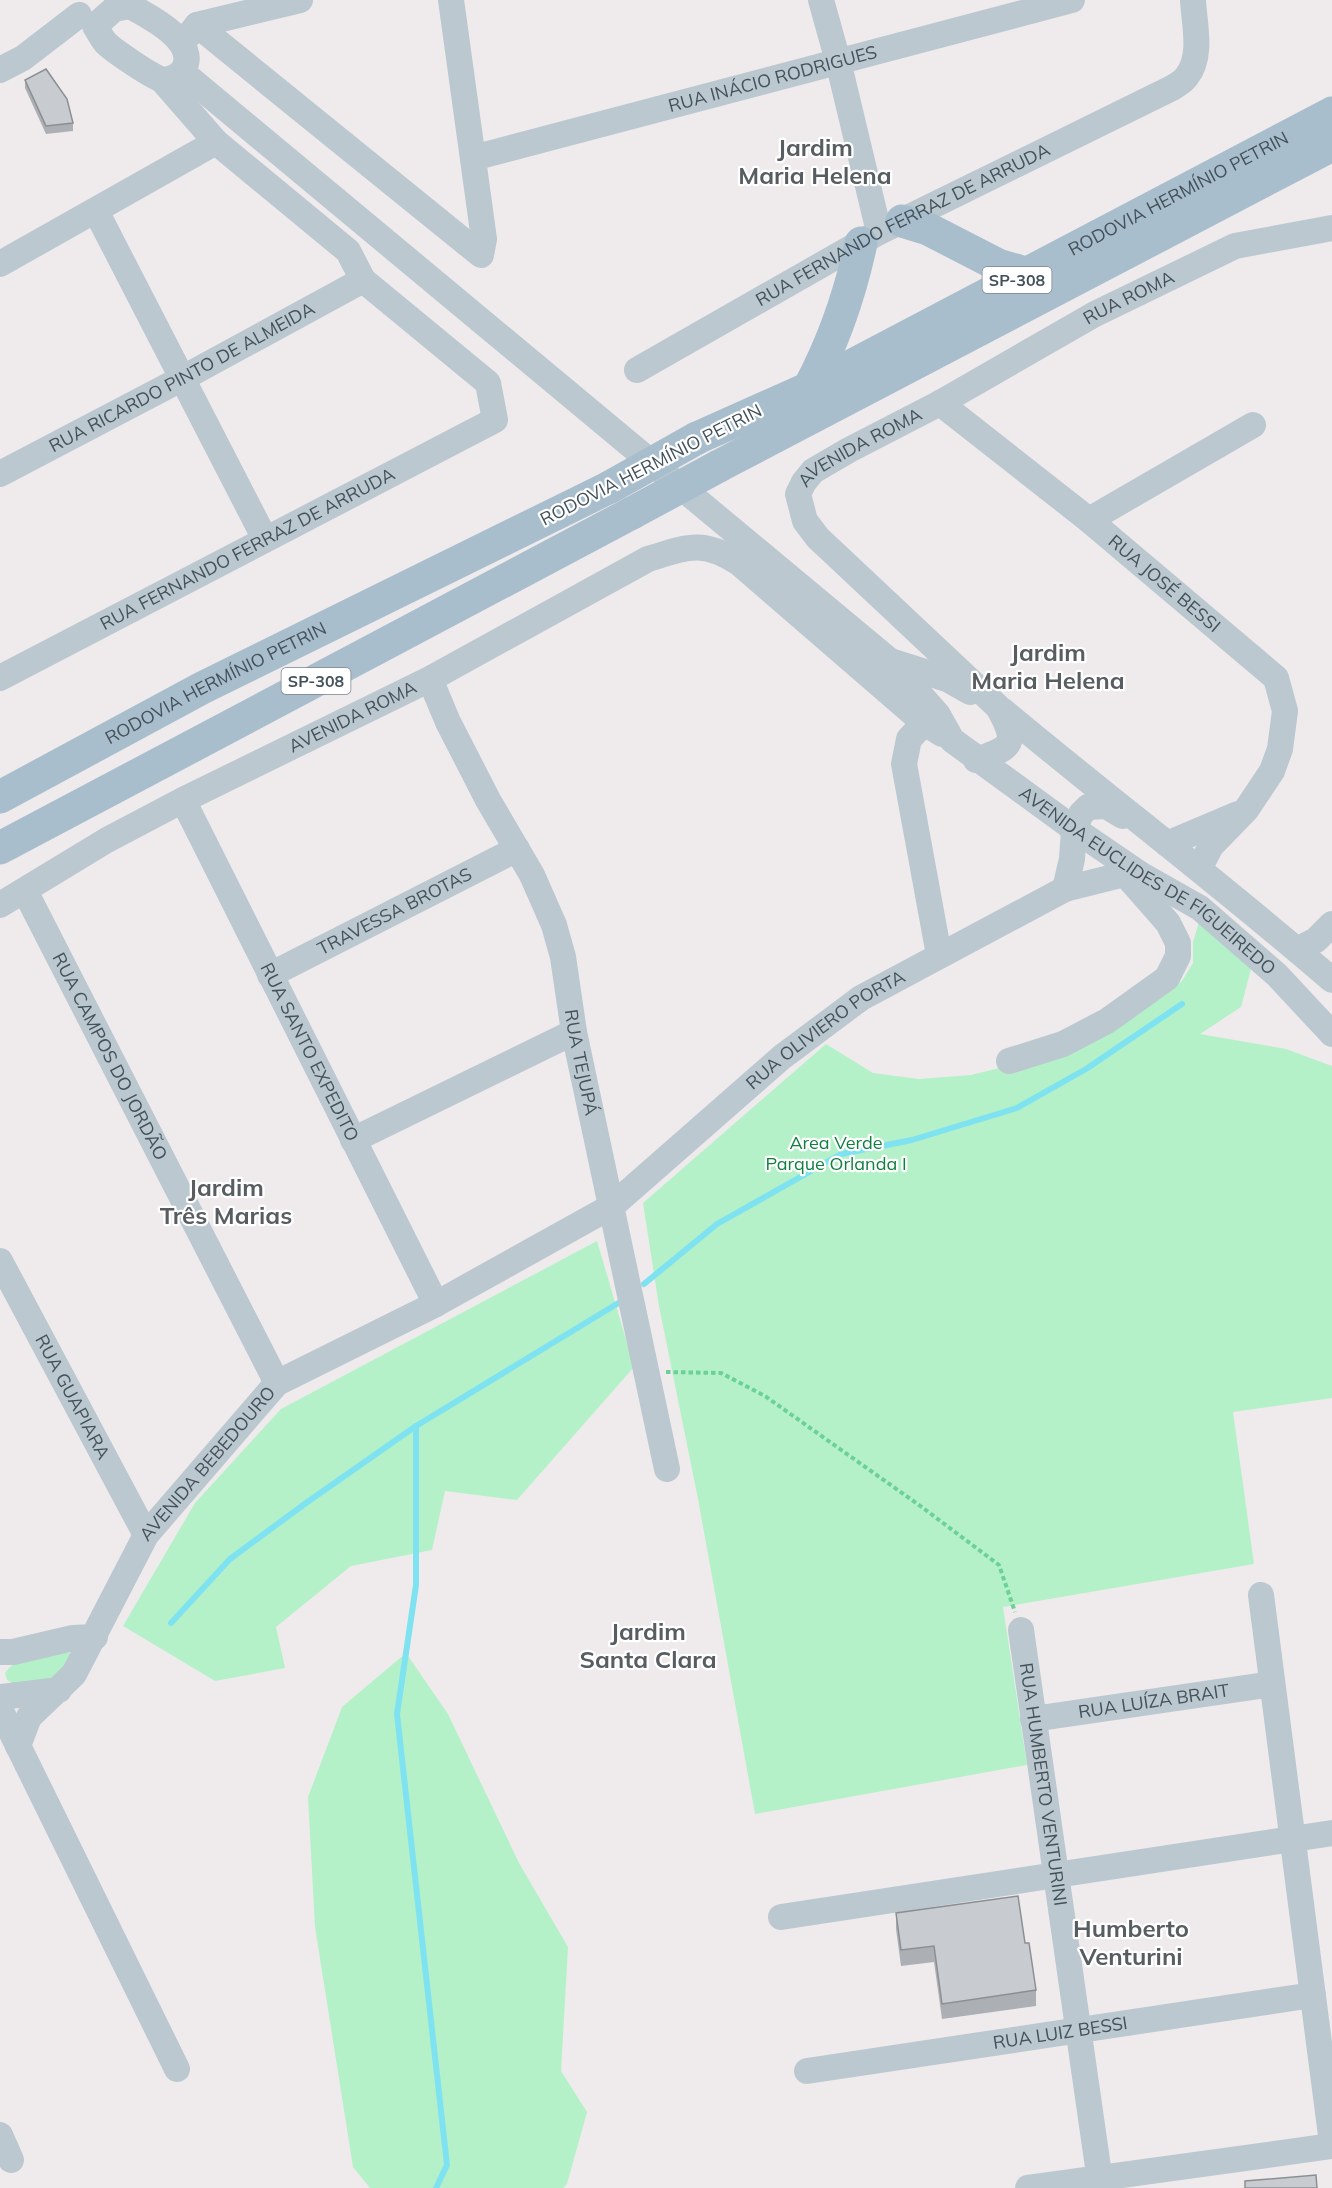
<svg xmlns="http://www.w3.org/2000/svg" width="1332" height="2188" font-family="Mulish,sans-serif">
<style>
.green{fill:#b5f1c8}
.lines{fill:none;stroke-linecap:round;stroke-linejoin:round}
.stream{stroke:#7fe2f1;stroke-width:6}
.path{stroke:#6cd197;stroke-width:4;stroke-dasharray:4.5 3;stroke-linecap:butt}
.minor{stroke:#bbc8d0;stroke-width:26}
.major{stroke:#a9becd;stroke-width:33}
.major-bridge{stroke:#a9becd;stroke-width:33}
.wall{fill:#acafb4}
.building{fill:#c8ccd1;stroke:#8c8f92;stroke-width:1.5}
.labels{text-anchor:middle;stroke-width:4.5;stroke-linejoin:round;paint-order:stroke}
.shield{fill:#fff;stroke:#7b858c;stroke-width:1.5}
.shield-label{font-size:16px;font-weight:bold;fill:#43515a}
.street-label{font-size:18px;fill:#43515a;stroke:#fff}
.park-label{font-size:18px;fill:#107f3f;stroke:#fff}
.district-label{font-size:24px;font-weight:bold;fill:#585d61;stroke:#fff}
</style>
<rect width="100%" height="100%" fill="#efebec"/>
<g class="green">
<path d="M1199,922L1237,939L1251,969L1241,1007L1200,1034L1286,1049L1332,1066V1398L1233,1412L1254,1564L1003,1607L1027,1765L755,1814L698,1499L659,1306L643,1203L826,1044L873,1073L919,1079L971,1075L1069,1051L1148,1005L1182,981L1193,963V942Z"/>
<path d="M597,1241L634,1367L517,1500L445,1491L432,1550L351,1566L276,1627L285,1668L215,1681L123,1626L195,1503L281,1409Z"/>
<path d="M64,1650L70,1653L74,1657C69,1663 64,1672 57,1676C43,1686 22,1690 7,1680L5,1673C15,1657 46,1654 64,1650Z"/>
<path d="M406,1653L448,1714L519,1863L568,1947L561,2071L587,2112L567,2184L563,2188H370L353,2167L315,1927L308,1797L342,1707Z"/>
</g>
<g class="lines">
<g class="stream">
<path d="M644,1284L717,1224L841,1154L912,1140L1017,1108L1086,1069L1182,1004"/>
<path d="M416,1426V1585L397,1714L447,2165L436,2188"/>
<path d="M171,1623L230,1559L306,1503L416,1426L625,1299"/>
</g>
<path class="path" d="M666,1372L721,1373L765,1396L919,1505L999,1565L1015,1612"/>
<g class="minor">
<path d="M821,0L838,61L879,232"/>
<path d="M130,6C148,16 201,42 183,70C179,76 170,80 163,80C155,79 111,49 105,42C101,37 98,31 95,26L114,9Z"/>
<path d="M197,25L481,255L484,239L451,0"/>
<path d="M189,35L197,25L300,0"/>
<path d="M0,70L23,58L79,15"/>
<path id="s1" d="M182,72L890,661L938,715L952,740L1074,829L1140,874L1200,908L1277,975L1332,1034"/>
<path id="s2" d="M473,158L1072,0"/>
<path d="M96,211L265,539"/>
<path d="M0,264L216,142"/>
<path id="s3" d="M637,370L879,232L1172,88C1177,85 1184,81 1187,76C1203,56 1194,23 1193,0"/>
<path id="s4" d="M940,403L1089,520L1276,678L1285,711L1280,749L1272,771L1246,810L1211,846L1199,869"/>
<path id="s5" d="M0,474L183,378L363,280"/>
<path d="M1089,520L1253,425"/>
<path d="M890,661L947,679L970,692"/>
<path id="s6" d="M0,678L495,420L488,383L363,280L348,251L216,142L162,80"/>
<path id="s7" d="M430,679L448,722L488,800L532,875L554,925L563,957L574,1032L667,1469"/>
<path d="M1002,710C1111,801 1225,887 1332,980"/>
<path d="M924,723L909,739L904,764L939,955"/>
<path id="s8" d="M976,760C1014,747 1018,743 998,707L818,538L805,521L798,494L804,482L813,471L849,450L940,403L1095,314L1235,246L1332,228"/>
<path id="s9" d="M183,800L436,1304"/>
<path d="M1167,844L1238,814"/>
<path d="M1065,889L1072,859L1074,829L1081,814L1088,807L1106,806L1123,816"/>
<path id="s10" d="M25,891L277,1383"/>
<path id="s11" d="M0,905L107,840L183,800L430,679L648,559C687,547 703,539 739,563L924,723L942,734"/>
<path d="M1297,950L1316,940L1332,924"/>
<path id="s12" d="M270,975L517,849"/>
<path d="M1009,1061L1063,1044L1107,1021L1167,978L1178,956V943L1168,923L1125,874"/>
<path d="M353,1140L574,1032"/>
<path id="s13" d="M0,1261L146,1535"/>
<path d="M1261,1595L1332,2143"/>
<path id="s14" d="M1021,1630L1101,2188"/>
<path d="M0,1652H13L73,1638L95,1637"/>
<path d="M0,1697L59,1690"/>
<path d="M0,1709L177,2069"/>
<path id="s15" d="M1033,1719L1272,1684"/>
<path id="s16" d="M18,1746L29,1717L74,1674L146,1535L277,1383L436,1304L612,1206L782,1057L861,998L1065,889L1125,874H1140"/>
<path d="M781,1917L1332,1833"/>
<path id="s17" d="M807,2071L1313,1995"/>
<path d="M0,2135L11,2160"/>
<path d="M1028,2188L1332,2146"/>
</g>
<g class="major">
<path d="M902,221L928,229L998,265L1029,274"/>
<path d="M809,388C834,341 850,295 861,243"/>
<path id="s18" d="M697,438L809,388L1332,113"/>
<path d="M719,466L1332,145"/>
<path id="s19" d="M0,797L202,688L610,487"/>
<path d="M0,848L632,513"/>
</g>
<g class="major-bridge">
<path d="M610,487L697,438"/>
<path d="M632,513L719,466"/>
</g>
</g>
<g class="wall">
<path d="M25,80L73,123V131L46,134L25,88Z"/>
<path d="M896,1913L1025,1943L1036,1990V2006L942,2019L934,1962L901,1966L896,1929Z"/>
</g>
<g class="building">
<path d="M46,69L67,99L73,123L46,126L25,80Z"/>
<path d="M1018,1896L1025,1943H1029L1036,1990L942,2004L934,1946L901,1950L896,1913Z"/>
<path d="M1316,2175L1317,2188H1245V2181Z"/>
</g>
<g class="labels">
<g class="shield">
<rect x="982.5" y="267" width="69" height="26" rx="4.5"/>
<rect x="281.5" y="668" width="69" height="26" rx="4.5"/>
</g>
<g class="shield-label">
<text x="1017" y="286">SP-308</text>
<text x="316" y="687">SP-308</text>
</g>
<g class="street-label">
<text dy="6" stroke="none"><textPath href="#s2" startOffset="310">RUA INÁCIO RODRIGUES</textPath></text>
<text dy="6" stroke="none"><textPath href="#s18" startOffset="540">RODOVIA HERMÍNIO PETRIN</textPath></text>
<text dy="6" stroke="none"><textPath href="#s3" startOffset="303">RUA FERNANDO FERRAZ DE ARRUDA</textPath></text>
<text dy="6" stroke="none"><textPath href="#s8" startOffset="760">RUA ROMA</textPath></text>
<text dy="6" stroke="none"><textPath href="#s5" startOffset="206">RUA RICARDO PINTO DE ALMEIDA</textPath></text>
<text dy="6" stroke="none"><textPath href="#s8" startOffset="452">AVENIDA ROMA</textPath></text>
<text transform="translate(651 465) rotate(-27)" y="6">RODOVIA HERMÍNIO PETRIN</text>
<text dy="6" stroke="none"><textPath href="#s6" startOffset="279">RUA FERNANDO FERRAZ DE ARRUDA</textPath></text>
<text dy="6" stroke="none"><textPath href="#s4" startOffset="288">RUA JOSÉ BESSI</textPath></text>
<text dy="6" stroke="none"><textPath href="#s19" startOffset="244">RODOVIA HERMÍNIO PETRIN</textPath></text>
<text dy="6" stroke="none"><textPath href="#s11" startOffset="400">AVENIDA ROMA</textPath></text>
<text dy="6" stroke="none"><textPath href="#s1" startOffset="1263">AVENIDA EUCLIDES DE FIGUEIREDO</textPath></text>
<text dy="6" stroke="none"><textPath href="#s12" startOffset="140">TRAVESSA BROTAS</textPath></text>
<text dy="6" stroke="none"><textPath href="#s16" startOffset="1107">RUA OLIVIERO PORTA</textPath></text>
<text dy="6" stroke="none"><textPath href="#s9" startOffset="282">RUA SANTO EXPEDITO</textPath></text>
<text dy="6" stroke="none"><textPath href="#s10" startOffset="186">RUA CAMPOS DO JORDÃO</textPath></text>
<text dy="6" stroke="none"><textPath href="#s7" startOffset="416">RUA TEJUPÁ</textPath></text>
<text dy="6" stroke="none"><textPath href="#s13" startOffset="154">RUA GUAPIARA</textPath></text>
<text dy="6" stroke="none"><textPath href="#s16" startOffset="344">AVENIDA BEBEDOURO</textPath></text>
<text dy="6" stroke="none"><textPath href="#s15" startOffset="122">RUA LUÍZA BRAIT</textPath></text>
<text dy="6" stroke="none"><textPath href="#s14" startOffset="156">RUA HUMBERTO VENTURINI</textPath></text>
<text dy="6" stroke="none"><textPath href="#s17" startOffset="256">RUA LUIZ BESSI</textPath></text>
</g>
<g class="park-label">
<text x="836" y="1149">Area Verde<tspan x="836" dy="21">Parque Orlanda I</tspan></text>
</g>
<g class="district-label">
<text x="815" y="156">Jardim<tspan x="815" dy="28">Maria Helena</tspan></text>
<text x="1048" y="661">Jardim<tspan x="1048" dy="28">Maria Helena</tspan></text>
<text x="226" y="1196">Jardim<tspan x="226" dy="28">Três Marias</tspan></text>
<text x="648" y="1640">Jardim<tspan x="648" dy="28">Santa Clara</tspan></text>
<text x="1131" y="1937">Humberto<tspan x="1131" dy="28">Venturini</tspan></text>
</g>
</g>
</svg>
